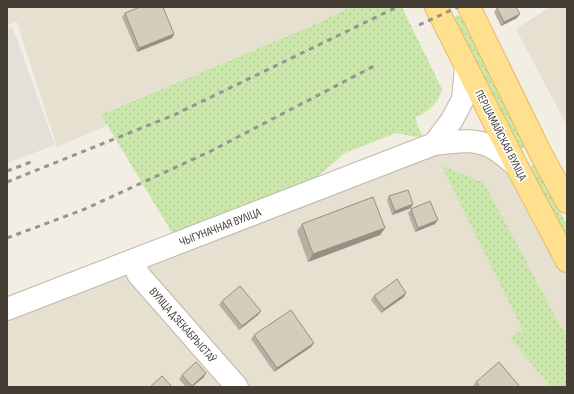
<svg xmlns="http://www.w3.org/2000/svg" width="574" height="394" font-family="'Sofia Sans Condensed',sans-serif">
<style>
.residential{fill:#e6e0d1}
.industrial{fill:#e4dfd8}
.grass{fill:url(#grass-dots)}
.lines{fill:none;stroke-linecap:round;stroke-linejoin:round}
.minor-casing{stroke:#c0b8a9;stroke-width:24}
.major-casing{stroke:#e4bd5f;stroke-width:24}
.minor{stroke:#fff;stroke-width:22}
.major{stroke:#ffe08f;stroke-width:22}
.rail{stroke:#949494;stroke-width:3;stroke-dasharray:5 5;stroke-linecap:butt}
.wall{fill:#b8afa2}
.shaded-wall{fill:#968f84}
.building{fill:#d6ccbc;stroke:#968f84}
.labels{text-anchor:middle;stroke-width:3;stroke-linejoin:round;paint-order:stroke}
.street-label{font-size:12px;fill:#443d33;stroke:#fff}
</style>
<defs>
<pattern id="grass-dots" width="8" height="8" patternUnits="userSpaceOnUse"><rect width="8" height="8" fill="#cce7ab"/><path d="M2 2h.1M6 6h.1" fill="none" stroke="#b0c794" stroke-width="1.8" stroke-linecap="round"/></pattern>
</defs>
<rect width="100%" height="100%" fill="#f2eee3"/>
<g class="residential">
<path d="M7,7H364L310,37L57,147L17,22L7,25Z"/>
<path d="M550,7H567V126L516,29Z"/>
<path d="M490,132L567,274V387H7V320Z"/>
</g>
<path class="industrial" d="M12,26L55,145L7,163V28Z"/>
<g class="grass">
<path d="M351,7H402L442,89C439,103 428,113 415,117L422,136L415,137L396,133L345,153L316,178L174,236L101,115L321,22Z"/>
<path d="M456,15L461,17L526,147L520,149L455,19Z"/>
<path d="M441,165L484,183L567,338V387H551L510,338L523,330Z"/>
<path d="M534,165L567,225V237L529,167Z"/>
</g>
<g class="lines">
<g class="minor-casing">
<g id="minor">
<path d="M434,144L452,120L463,99L466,67"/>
<path d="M134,260L138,274L237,387"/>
<path d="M7,309L434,144C453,142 476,137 493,148C501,152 509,160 516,165"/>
</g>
</g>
<g class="major-casing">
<g id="major">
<path d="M436,7L516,165L567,261"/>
<path d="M469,7L540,152L567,202"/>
</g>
</g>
<use href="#minor" class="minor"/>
<use href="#major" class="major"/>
<g class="rail">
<path d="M419,25L458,7"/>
<path d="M7,171L31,162"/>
<path d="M7,182L174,115L397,7"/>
<path d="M7,238L85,209L211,151L376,65"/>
</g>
</g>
<g class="wall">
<path d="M497,8L517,18L501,26L494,12Z"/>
<path d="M125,13L174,34L172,38L137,52L122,17Z"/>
<path d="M389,196L411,208L392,215L387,200Z"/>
<path d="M411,209L435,224L415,232L408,213Z"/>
<path d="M302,224L385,228L380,235L308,262L297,231Z"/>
<path d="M374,296L404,297L381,313L371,300Z"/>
<path d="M222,301L261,311L258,315L239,330L219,305Z"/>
<path d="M254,335L314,343L311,347L274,372L251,339Z"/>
<path d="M182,375L204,377L192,387H186L179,379Z"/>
<path d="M476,382L520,387H474L473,386Z"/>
</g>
<g class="shaded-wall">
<path d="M520,14L517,18L501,26L504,22Z"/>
<path d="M174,34L172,38L137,52L139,48Z"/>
<path d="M413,204L411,208L392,215L395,211Z"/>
<path d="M438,220L435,224L415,232L418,228Z"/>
<path d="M385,228L380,235L308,262L313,254Z"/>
<path d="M406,293L404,297L381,313L384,309Z"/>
<path d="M261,311L258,315L239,330L242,326Z"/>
<path d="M314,343L311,347L274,372L277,368Z"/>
<path d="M206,373L204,377L192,387H191Z"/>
</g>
<g class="building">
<path d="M140,7H163L174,34L139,48L125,13Z"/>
<path d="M498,7H516L520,14L504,22L497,8Z"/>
<path d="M408,190L413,204L395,211L389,196Z"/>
<path d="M373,197L385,228L313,254L302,224Z"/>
<path d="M430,201L438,220L418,228L411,209Z"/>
<path d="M397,279L406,293L384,309L374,296Z"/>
<path d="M240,286L261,311L242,326L222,301Z"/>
<path d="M291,310L314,343L277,368L254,335Z"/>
<path d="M196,362L206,373L192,386L182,375Z"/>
<path d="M499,362L520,387H480L476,382Z"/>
<path d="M162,376L172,387H150Z"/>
</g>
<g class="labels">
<g class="street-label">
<text transform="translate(501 135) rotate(63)" y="4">ПЕРШАМАЙСКАЯ ВУЛІЦА</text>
<text transform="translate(220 227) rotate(-21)" y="4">ЧЫГУНАЧНАЯ ВУЛІЦА</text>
<text transform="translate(183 325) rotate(49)" y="4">ВУЛІЦА ДЗЕКАБРЫСТАЎ</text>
</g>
</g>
<rect width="574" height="394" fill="none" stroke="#443d33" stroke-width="16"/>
</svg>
